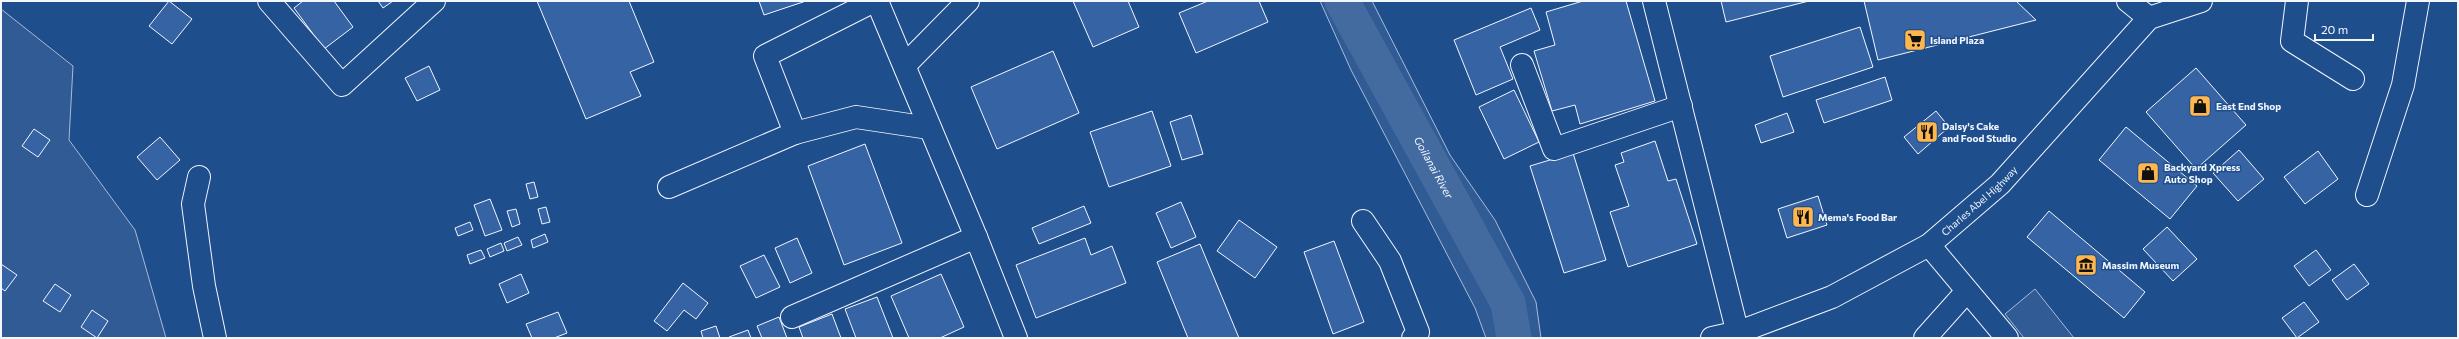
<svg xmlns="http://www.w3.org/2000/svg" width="2459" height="339" font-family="Commissioner,sans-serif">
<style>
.built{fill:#305b95;stroke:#a8bbd7}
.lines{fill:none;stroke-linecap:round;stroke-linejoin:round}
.river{stroke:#446ba0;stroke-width:35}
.building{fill:#3563a3;stroke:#f2f6ff}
.minor-casing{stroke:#f2f6ff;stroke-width:24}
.major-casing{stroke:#f2f6ff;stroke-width:24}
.minor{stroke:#1f4e8c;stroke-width:22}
.major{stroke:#1f4e8c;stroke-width:22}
.labels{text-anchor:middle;stroke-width:3;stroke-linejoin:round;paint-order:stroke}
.poi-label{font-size:10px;font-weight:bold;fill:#f2f6ff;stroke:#1f4e8c;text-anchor:start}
.street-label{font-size:10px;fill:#f2f6ff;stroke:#1f4e8c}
.water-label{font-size:11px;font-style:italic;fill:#f2f6ff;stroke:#1f4e8c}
</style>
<rect width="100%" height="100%" fill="#1f4e8c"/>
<g class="built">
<path d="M1320,1H1372L1450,155L1495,220L1536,302L1541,338H1486L1475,308L1351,70Z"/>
<path d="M1,9L73,66L69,140L135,230L166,338H1Z"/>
<path d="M2035,289L2074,338H2024L2005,314Z"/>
</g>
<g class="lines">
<path class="river" id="s1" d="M1342,1L1508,303L1514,338"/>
</g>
<g class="building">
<path d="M169,1L192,19L172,44L149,26Z"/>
<path d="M303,1H334L353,27L324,49L294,8Z"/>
<path d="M378,1H393L383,8Z"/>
<path d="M537,1H629L654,62L630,72L641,96L586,119Z"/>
<path d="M759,1H806L764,15Z"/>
<path d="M1073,1H1128L1139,27L1093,47Z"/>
<path d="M1208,1H1259L1268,22L1196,53L1179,13Z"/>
<path d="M1583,1H1626L1655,101L1580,124L1575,105L1552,111L1534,51L1555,45L1546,12Z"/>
<path d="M1721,1H1809L1726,22Z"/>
<path d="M1864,1H2016L2036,20L1878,60Z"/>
<path d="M1531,8L1540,30L1500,47L1513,79L1476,95L1454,40Z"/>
<path d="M1860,27L1873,67L1783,97L1770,56Z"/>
<path d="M1053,51L1079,113L997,149L971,87Z"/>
<path d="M429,66L440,90L417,101L405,78Z"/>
<path d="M2196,68L2246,125L2196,169L2146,112Z"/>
<path d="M1885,77L1892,100L1824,123L1816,100Z"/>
<path d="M1514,90L1539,142L1504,159L1479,107Z"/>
<path d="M1152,111L1171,166L1109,187L1090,132Z"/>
<path d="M1936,111L1949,127L1918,154L1904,137Z"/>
<path d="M1787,113L1794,132L1761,143L1755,125Z"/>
<path d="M1191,115L1203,154L1182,160L1170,122Z"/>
<path d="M2126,127L2197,186L2170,219L2099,160Z"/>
<path d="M34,129L50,140L38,157L22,146Z"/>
<path d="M160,137L180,160L157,180L137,157Z"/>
<path d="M1655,141L1668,181L1676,179L1697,244L1628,267L1610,212L1629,206L1615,165L1624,162L1621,153Z"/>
<path d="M865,144L902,243L844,265L808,166Z"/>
<path d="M2239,150L2264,179L2238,201L2213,173Z"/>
<path d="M2318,151L2338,179L2305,204L2284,177Z"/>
<path d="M1573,153L1606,260L1564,273L1530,166Z"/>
<path d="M534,182L538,197L530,199L526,184Z"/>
<path d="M1818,196L1827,225L1787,238L1778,209Z"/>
<path d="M490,199L502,230L485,236L474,205Z"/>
<path d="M1181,202L1196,237L1171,248L1156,213Z"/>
<path d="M1084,206L1091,223L1039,244L1032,228Z"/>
<path d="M546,207L550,222L542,224L538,209Z"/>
<path d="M516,209L520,224L512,227L507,211Z"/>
<path d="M2049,211L2145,292L2124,318L2027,237Z"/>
<path d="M1239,220L1277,247L1255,278L1217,251Z"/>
<path d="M470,222L473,230L458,236L455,228Z"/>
<path d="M2167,227L2197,259L2173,281L2143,249Z"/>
<path d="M545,234L548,242L533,248L531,240Z"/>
<path d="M518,237L522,245L507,251L504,243Z"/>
<path d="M797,238L812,273L790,283L775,248Z"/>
<path d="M1085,238L1091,255L1112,246L1126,283L1036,318L1016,265Z"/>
<path d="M1334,241L1364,322L1333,334L1304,252Z"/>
<path d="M501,243L504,251L490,257L487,249Z"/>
<path d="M1200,244L1239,338H1188L1157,262Z"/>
<path d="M481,250L485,258L470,264L467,255Z"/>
<path d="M2316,250L2331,270L2309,286L2294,266Z"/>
<path d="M764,255L780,287L756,298L740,266Z"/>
<path d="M1,264L17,275L5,291L1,288Z"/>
<path d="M2354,264L2369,284L2347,300L2332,280Z"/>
<path d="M521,274L529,293L507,303L499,284Z"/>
<path d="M941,274L964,327L940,338H909L891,296Z"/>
<path d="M683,283L708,303L696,319L684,310L667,331L654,321Z"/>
<path d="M55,284L71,295L60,312L43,301Z"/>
<path d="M877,297L893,338H856L845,309Z"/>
<path d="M2304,302L2319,322L2297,338L2282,318Z"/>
<path d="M92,310L108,321L97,338L81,327Z"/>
<path d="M558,312L567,333L554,338H532L526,324Z"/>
<path d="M832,314L841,338H803L799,327Z"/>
<path d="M779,317L787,338H762L757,326Z"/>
<path d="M716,326L720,338H703L701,331Z"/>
<path d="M748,330L751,338H729V337Z"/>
</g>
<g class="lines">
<g class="minor-casing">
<g id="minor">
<path d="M269,1L342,85L434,1"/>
<path d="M877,1L976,237L1016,338"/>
<path d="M1654,1L1739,338"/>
<path d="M2128,1L2149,18"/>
<path d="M2297,1L2292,41L2353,79"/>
<path d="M905,65L968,1"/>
<path d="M1522,65L1554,149L1681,106"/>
<path d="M795,133L765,56L874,1"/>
<path d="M199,177L193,204L204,286L215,338"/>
<path d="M669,187L795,133L856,117L929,128"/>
<path d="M2367,195L2403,85L2418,1"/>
<path d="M1363,221L1390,261L1418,332L1413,338"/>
<path d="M1929,245L2007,338"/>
<path d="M792,317L976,237"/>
<path d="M1925,338L1967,291"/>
</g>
</g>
<g class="major-casing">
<g id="major">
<path id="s2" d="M1712,338L1739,332L1832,297L1929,245L2000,184L2149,18L2201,1"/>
</g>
</g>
<use href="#minor" class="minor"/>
<use href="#major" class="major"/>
</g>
<defs>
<g id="supermarket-square" transform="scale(1.15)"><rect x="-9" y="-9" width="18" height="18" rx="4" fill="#ffb74d" stroke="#1f4e8c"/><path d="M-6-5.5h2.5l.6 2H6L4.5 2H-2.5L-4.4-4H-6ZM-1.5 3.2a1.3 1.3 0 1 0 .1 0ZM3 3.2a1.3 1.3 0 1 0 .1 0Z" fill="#111"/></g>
<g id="shop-square" transform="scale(1.15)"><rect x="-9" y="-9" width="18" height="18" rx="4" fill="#ffb74d" stroke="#1f4e8c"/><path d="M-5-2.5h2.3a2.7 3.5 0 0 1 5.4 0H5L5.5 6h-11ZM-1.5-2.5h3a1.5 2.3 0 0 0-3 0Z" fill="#111"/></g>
<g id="restaurant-square" transform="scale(1.15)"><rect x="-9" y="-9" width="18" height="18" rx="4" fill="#ffb74d" stroke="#1f4e8c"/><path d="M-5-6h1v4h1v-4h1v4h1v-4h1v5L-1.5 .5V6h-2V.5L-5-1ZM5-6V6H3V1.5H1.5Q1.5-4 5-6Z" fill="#111"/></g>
<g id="museum-square" transform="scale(1.15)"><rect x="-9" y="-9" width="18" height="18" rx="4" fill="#ffb74d" stroke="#1f4e8c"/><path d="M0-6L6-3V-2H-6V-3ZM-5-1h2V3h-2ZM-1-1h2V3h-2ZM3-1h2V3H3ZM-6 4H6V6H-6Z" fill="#111"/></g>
</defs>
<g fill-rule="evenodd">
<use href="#supermarket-square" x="1915" y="40"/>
<use href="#shop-square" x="2200" y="106"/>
<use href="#restaurant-square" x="1927" y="132"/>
<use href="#shop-square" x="2148" y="173"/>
<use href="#restaurant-square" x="1803" y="217"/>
<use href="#museum-square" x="2086" y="265"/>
</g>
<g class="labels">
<g class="poi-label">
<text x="1930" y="44">Island Plaza</text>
<text x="2216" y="110">East End Shop</text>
<text x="1942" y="130">Daisy's Cake<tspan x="1942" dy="12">and Food Studio</tspan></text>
<text x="2164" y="171">Backyard Xpress<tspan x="2164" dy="12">Auto Shop</tspan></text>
<text x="1818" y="221">Mema's Food Bar</text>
<text x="2102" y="269">Massim Museum</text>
</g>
<g class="street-label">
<text dy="4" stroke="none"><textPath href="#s2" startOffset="304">Charles Abel Highway</textPath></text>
</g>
<g class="water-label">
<text dy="4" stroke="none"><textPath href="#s1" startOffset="190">Goilanai River</textPath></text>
</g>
</g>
<rect width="2459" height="339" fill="none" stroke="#f2f6ff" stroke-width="4"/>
<path d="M2315 34v6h58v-6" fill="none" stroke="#f2f6ff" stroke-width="2"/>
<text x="2321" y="34" font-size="12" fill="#f2f6ff" stroke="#1f4e8c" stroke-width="3" paint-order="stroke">20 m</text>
</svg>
